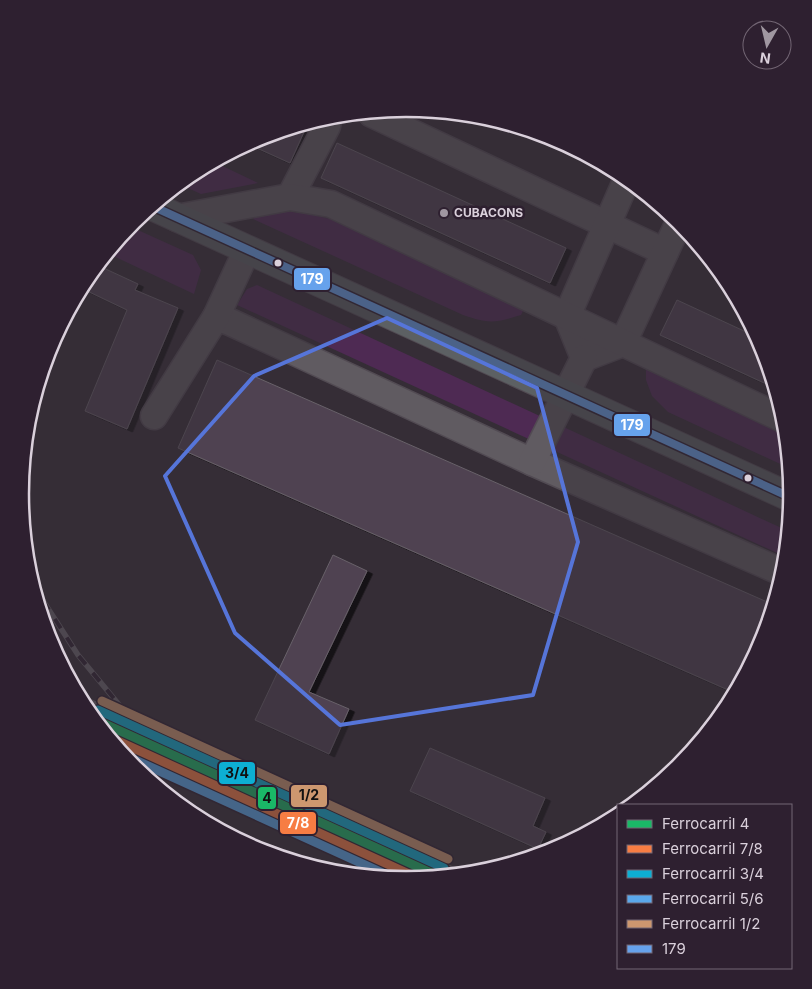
<svg xmlns="http://www.w3.org/2000/svg" width="812" height="989" font-family="Inter,sans-serif">
<style>
.green{fill:#4e2a53}
.building{fill:#4f4251;stroke:#686169;filter:url(#shadow)}
.lines{fill:none;stroke-linecap:round;stroke-linejoin:round}
.minor-casing{stroke:#524b53;stroke-width:29}
.major-casing{stroke:#524b53;stroke-width:30}
.minor{stroke:#605b61;stroke-width:26}
.major{stroke:#5c6063;stroke-width:28}
.rail-casing{stroke:#6c666d;stroke-width:5.5}
.rail{stroke:#2e2030;stroke-width:4;stroke-dasharray:11;stroke-linecap:butt}
.bus-1-casing{stroke:#2e2030;stroke-width:11}
.bus-1{stroke:#66a2ec;stroke-width:8}
.rail-1-casing{stroke:#2e2030;stroke-width:12}
.rail-2-casing{stroke:#2e2030;stroke-width:12}
.rail-3-casing{stroke:#2e2030;stroke-width:12}
.rail-4-casing{stroke:#2e2030;stroke-width:12}
.rail-5-casing{stroke:#2e2030;stroke-width:12}
.rail-1{stroke:#1ab867;stroke-width:9}
.rail-2{stroke:#f77d43;stroke-width:9}
.rail-3{stroke:#0dafd3;stroke-width:9}
.rail-4{stroke:#5aa8eb;stroke-width:9}
.rail-5{stroke:#cd976f;stroke-width:9}
.marked{fill:none;stroke:#5675d9;stroke-width:4;stroke-linejoin:round}
.poi-dot{fill:#a097a1;stroke:#2e2030;stroke-width:2}
.bus-dot{fill:#dad0db;stroke:#2e2030;stroke-width:2}
.labels{text-anchor:middle;stroke-width:5;stroke-linejoin:round;paint-order:stroke}
.poi-label{font-size:12px;font-weight:bold;fill:#dad0db;stroke:#2e2030;text-anchor:start}
.rim{fill:none;stroke:#dad0db;stroke-width:2.5}
.line-badge{stroke:#2e2030;stroke-width:2}
.badge-label{font-size:14px;text-anchor:middle;font-weight:bold;fill:#fff}
.pale-badge-label{font-size:14px;text-anchor:middle;font-weight:bold;fill:#111}
</style>
<defs>
<filter id="shadow"><feDropShadow dx="5.5" dy="3" stdDeviation="0" flood-color="#0009"/></filter>
</defs>
<rect width="100%" height="100%" fill="#352d36"/>
<g class="green">
<path d="M214,162L258,183L201,194L179,184L192,173Z"/>
<path d="M279,211L305,213L330,219L524,309L521,315C494,323 489,324 463,315L253,219L258,213Z"/>
<path d="M129,226L193,255L201,270L194,294L107,253Z"/>
<path d="M257,285L788,531L786,557L237,305L247,289Z"/>
<path d="M646,366L786,430L789,468L668,412L652,396L646,380Z"/>
</g>
<g class="building">
<path d="M308,123L290,163L248,144L259,138Z"/>
<path d="M337,143L566,248L550,283L321,178Z"/>
<path d="M97,265L138,284L135,290L178,308L127,429L85,411L127,310L81,288Z"/>
<path d="M677,300L757,337L763,347L775,388L660,335Z"/>
<path d="M217,360L774,605L762,642L735,693L178,448Z"/>
<path d="M333,555L367,571L309,692L349,709L329,754L255,720Z"/>
<path d="M430,748L545,798L533,826L546,832L538,849L410,791Z"/>
</g>
<g class="lines">
<g class="minor-casing">
<g id="minor">
<path d="M372,114L665,252"/>
<path d="M627,179L567,316L584,358L623,343L679,222"/>
<path d="M290,197L327,126L329,116"/>
<path d="M177,218L290,197L331,204L785,420"/>
<path d="M216,317L230,322L532,462L784,573"/>
<path d="M154,416L216,317L247,250"/>
<path d="M532,462L584,358"/>
</g>
</g>
<g class="major-casing">
<path id="major" d="M152,206L792,498"/>
</g>
<use href="#minor" class="minor"/>
<use href="#major" class="major"/>
<g class="rail-casing">
<g id="rail">
<path d="M31,582L78,655L130,718"/>
<path d="M78,696L465,875"/>
<path d="M117,747L409,880"/>
</g>
</g>
<use href="#rail" class="rail"/>
<g class="bus-1-casing">
<path id="bus-1" d="M152,206L792,498"/>
</g>
<use href="#bus-1" class="bus-1"/>
<g class="rail-1-casing">
<path id="rail-1" d="M94,719L440,877"/>
</g>
<g class="rail-2-casing">
<path id="rail-2" d="M107,736L420,879"/>
</g>
<g class="rail-3-casing">
<path id="rail-3" d="M98,710L444,868"/>
</g>
<g class="rail-4-casing">
<path id="rail-4" d="M122,754L398,880"/>
</g>
<g class="rail-5-casing">
<path id="rail-5" d="M102,701L448,859"/>
</g>
<use href="#rail-1" class="rail-1"/>
<use href="#rail-2" class="rail-2"/>
<use href="#rail-3" class="rail-3"/>
<use href="#rail-4" class="rail-4"/>
<use href="#rail-5" class="rail-5"/>
</g>
<path d="M0 0H812V989H0ZM387,318L537,388L578,542L533,695L340,725L235,633L165,476L254,376Z" fill="#352d36" fill-opacity=".55" fill-rule="evenodd"/>
<path class="marked" d="M387,318L537,388L578,542L533,695L340,725L235,633L165,476L254,376Z"/>
<circle class="poi-dot" cx="444" cy="213" r="5"/>
<g class="bus-dot">
<circle cx="278" cy="263" r="4.5"/>
<circle cx="748" cy="478" r="4.5"/>
</g>
<g class="labels">
<g class="poi-label">
<text x="454" y="217">CUBACONS</text>
</g>
</g>
<path d="M0 0H812V989H0ZM29 494a377 377 0 1 1 754 0a377 377 0 1 1-754 0Z" fill="#2e2030" fill-rule="evenodd"/>
<path class="rim" d="M29 494a377 377 0 1 1 754 0a377 377 0 1 1-754 0Z"/>
<g class="line-badge">
<rect x="293" y="267" width="38" height="24" rx="5" fill="#66a2ec"/>
<rect x="613" y="413" width="38" height="24" rx="5" fill="#66a2ec"/>
<rect x="218" y="761" width="38" height="24" rx="5" fill="#0dafd3"/>
<rect x="290" y="784" width="38" height="24" rx="5" fill="#cd976f"/>
<rect x="257" y="786" width="20" height="24" rx="5" fill="#1ab867"/>
<rect x="279" y="811" width="38" height="24" rx="5" fill="#f77d43"/>
</g>
<g class="badge-label">
<text x="312" y="284">179</text>
<text x="632" y="430">179</text>
<text x="298" y="828">7/8</text>
</g>
<g class="pale-badge-label">
<text x="237" y="778">3/4</text>
<text x="309" y="800">1/2</text>
<text x="267" y="803">4</text>
</g>
<rect x="617" y="804" width="175" height="165" fill="#2e2030" stroke="#736674"/>
<rect x="627" y="820" width="25" height="8" fill="#1ab867" stroke="#736674"/>
<text x="662" y="829" font-size="15" fill="#dad0db">Ferrocarril 4</text>
<rect x="627" y="845" width="25" height="8" fill="#f77d43" stroke="#736674"/>
<text x="662" y="854" font-size="15" fill="#dad0db">Ferrocarril 7/8</text>
<rect x="627" y="870" width="25" height="8" fill="#0dafd3" stroke="#736674"/>
<text x="662" y="879" font-size="15" fill="#dad0db">Ferrocarril 3/4</text>
<rect x="627" y="895" width="25" height="8" fill="#5aa8eb" stroke="#736674"/>
<text x="662" y="904" font-size="15" fill="#dad0db">Ferrocarril 5/6</text>
<rect x="627" y="920" width="25" height="8" fill="#cd976f" stroke="#736674"/>
<text x="662" y="929" font-size="15" fill="#dad0db">Ferrocarril 1/2</text>
<rect x="627" y="945" width="25" height="8" fill="#66a2ec" stroke="#736674"/>
<text x="662" y="954" font-size="15" fill="#dad0db">179</text>
<g transform="translate(767 45) rotate(188)"><circle r="24" fill="#2e2030" stroke="#736674"/>
<path d="M0-4L9 19L0 12L-9 19Z" fill="#a097a1"/>
<text y="-8" font-size="14" font-weight="bold" text-anchor="middle" fill="#dad0db">N</text>
</g>
</svg>
